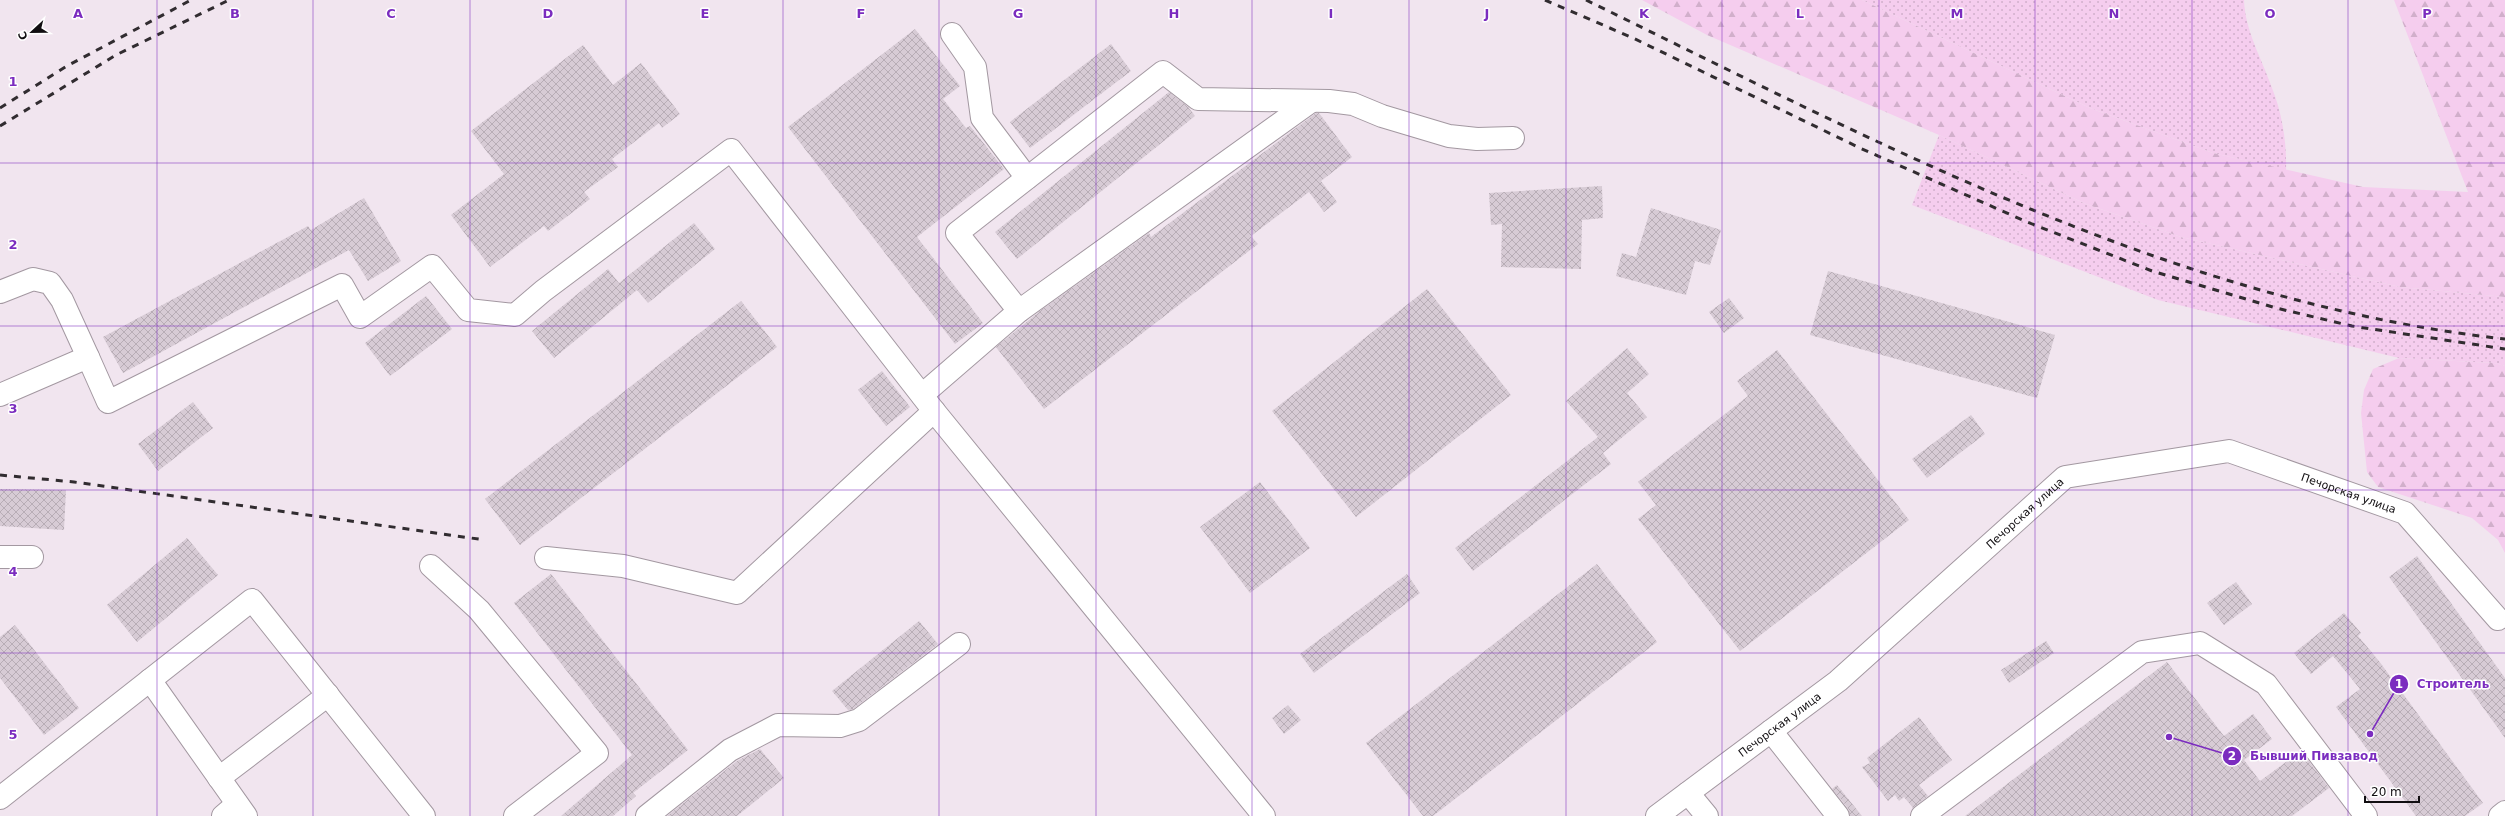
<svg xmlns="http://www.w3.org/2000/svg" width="2505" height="816" font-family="'DejaVu Sans',sans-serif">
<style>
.grass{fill:url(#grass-dots)}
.forest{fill:url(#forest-firs)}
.building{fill:url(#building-cross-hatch)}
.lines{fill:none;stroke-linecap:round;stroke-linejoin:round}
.minor-casing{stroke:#a398a1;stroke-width:24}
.minor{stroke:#fff;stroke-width:22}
.rail{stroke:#312c30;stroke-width:3;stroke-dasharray:7 7;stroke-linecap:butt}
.grid{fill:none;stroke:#7b2cbf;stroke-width:1;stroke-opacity:0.55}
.labels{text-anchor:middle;stroke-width:3;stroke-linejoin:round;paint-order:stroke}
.street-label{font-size:11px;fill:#110e11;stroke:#fff}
.grid-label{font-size:13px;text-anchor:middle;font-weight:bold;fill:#7b2cbf;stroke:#fff;stroke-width:3;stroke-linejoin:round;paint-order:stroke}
.leader{fill:none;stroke:#7b2cbf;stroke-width:1.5}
.callout-dot{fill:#7b2cbf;stroke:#fff;stroke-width:1.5}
.mark-label{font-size:12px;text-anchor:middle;font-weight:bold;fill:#fff}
.callout-label{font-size:12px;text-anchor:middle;font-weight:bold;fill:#7b2cbf;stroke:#fff;stroke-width:3;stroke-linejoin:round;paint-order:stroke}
</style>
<defs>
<pattern id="grass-dots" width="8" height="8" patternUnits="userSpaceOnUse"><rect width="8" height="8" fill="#f5cdee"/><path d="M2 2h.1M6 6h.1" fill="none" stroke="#d1afcb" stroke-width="1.8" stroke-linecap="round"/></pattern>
<pattern id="forest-firs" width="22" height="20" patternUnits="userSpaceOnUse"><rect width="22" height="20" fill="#f5cdee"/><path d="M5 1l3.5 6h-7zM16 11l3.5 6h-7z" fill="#d1afcb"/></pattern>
<pattern id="building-cross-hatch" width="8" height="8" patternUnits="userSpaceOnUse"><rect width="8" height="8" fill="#d7cbd5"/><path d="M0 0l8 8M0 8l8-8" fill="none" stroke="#b8adb6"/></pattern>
</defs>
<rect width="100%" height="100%" fill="#f1e5ef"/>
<g class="grass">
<path d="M1862,0H2244C2245,31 2262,59 2272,88C2282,113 2287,143 2286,170L2213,153L2090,108Z"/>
<path d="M1939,135L2086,204L2181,237L2400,287L2505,297V366L2494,363L2399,358L2158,300L1912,205Z"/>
</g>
<g class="forest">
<path d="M1642,0H1862L2090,108L2213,153L2363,187L2468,192L2394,0H2505V297L2400,287L2181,237L2086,204L1939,135L1707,35Z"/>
<path d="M2399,358L2494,363L2505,366V553L2498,540L2472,518L2378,487L2367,472L2361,413L2364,390L2373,369Z"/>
</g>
<g class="building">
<path d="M915,29L960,86L943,99L966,128L970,126L1004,169L917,237L983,323L955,344L788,127Z"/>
<path d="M1111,44L1131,71L1030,148L1010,122Z"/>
<path d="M583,45L613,85L641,63L680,114L662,128L659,123L612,159L618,167L584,192L590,199L548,231L544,226L490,267L451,215L504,174L471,131Z"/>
<path d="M1169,92L1188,107L1195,116L1017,259L995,232Z"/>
<path d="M1316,113H1319L1352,157L1321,181L1337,202L1324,212L1309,192L1251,236L1258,244L1044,409L996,347L1040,311L1149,233L1151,237Z"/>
<path d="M1602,186L1603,218L1582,220L1581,269L1501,267L1502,224L1491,225L1489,193Z"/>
<path d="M364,198L401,261L368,281L349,250L123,373L103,337L308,226L311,230Z"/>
<path d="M1651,208L1721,230L1710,265L1695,261L1686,295L1616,276L1622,253L1636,257Z"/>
<path d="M694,223L715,249L648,303L637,290L554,358L532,331L608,269L619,283Z"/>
<path d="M1828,271L2055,335L2037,398L1810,335Z"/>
<path d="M1427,289L1511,395L1356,517L1272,411Z"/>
<path d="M426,296L452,329L390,376L365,343Z"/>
<path d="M1729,298L1744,318L1724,333L1709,312Z"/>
<path d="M741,301L777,347L520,545L485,499Z"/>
<path d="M1627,348L1649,374L1627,393L1647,417L1603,453L1611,464L1473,571L1455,548L1598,437L1566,401Z"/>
<path d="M1777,350L1909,520L1740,651L1638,519L1656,505L1638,482L1748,396L1737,381Z"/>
<path d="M882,371L910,407L886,426L858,390Z"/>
<path d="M193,402L213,428L158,471L138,444Z"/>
<path d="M1971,415L1985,434L1927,478L1912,459Z"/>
<path d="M1260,482L1310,548L1250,593L1200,527Z"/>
<path d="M0,489L66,490L64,530L0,526Z"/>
<path d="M187,538L218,575L137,642L107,605Z"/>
<path d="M2417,556L2505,678V738L2389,577Z"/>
<path d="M1597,564L1657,642L1433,816H1423L1366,743Z"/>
<path d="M551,574L688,750L633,793L636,796L613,816H561L632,755L514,603Z"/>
<path d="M1407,574L1420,593L1314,673L1300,654Z"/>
<path d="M2236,582L2252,604L2224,625L2207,603Z"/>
<path d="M2344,613L2361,633L2358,636L2379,661L2483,803L2465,816H2416L2336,707L2360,689L2333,656L2311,674L2294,653Z"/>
<path d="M919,621L938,644L853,709L848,710L832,691Z"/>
<path d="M15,625L79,708L44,735L0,678V637Z"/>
<path d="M2046,641L2054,653L2009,683L2001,670Z"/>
<path d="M2167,662L2224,736L2253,714L2272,739L2244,760L2260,781L2301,751L2329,788L2292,816H1965Z"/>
<path d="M1288,705L1301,720L1284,734L1272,718Z"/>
<path d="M1919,717L1952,760L1919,785L1928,796L1913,808L1904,797L1899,801L1895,795L1888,801L1862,767L1870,763L1867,758Z"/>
<path d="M760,749L784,778L737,816H667L737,761Z"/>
<path d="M1837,785L1862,816H1850L1848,808L1832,789Z"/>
</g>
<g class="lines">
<g class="minor-casing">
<g id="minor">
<path d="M952,34L975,67L982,118L1027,178"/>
<path d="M0,292L33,279L50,283L62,300L88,357"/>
<path d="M1019,311L957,233L1163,72L1198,99L1329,101L1353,104L1382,116L1449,136L1477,139L1513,138"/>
<path d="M0,395L88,357L108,402L342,285L360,317L432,266L468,310L515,315L543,291L731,150L934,411L1264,816"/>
<path d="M922,395L1019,311L1310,102"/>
<path d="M0,557H32"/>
<path d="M546,558L623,566L737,593L934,411"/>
<path d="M431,566L479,610L597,753L515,816"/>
<path d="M150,680L246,816"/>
<path d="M1771,731L1838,816"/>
<path d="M219,778L328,695"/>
<path d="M1688,793L1707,816"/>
<path d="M0,798L252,600L424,816"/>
<path d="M223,816L237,804"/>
<path d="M647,816L730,750L778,725L840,726L859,720L959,644"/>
<path id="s1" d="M1657,816L1838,681L2065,477L2229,451L2405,513L2498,619"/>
<path d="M1922,816L2142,652L2200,643L2266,684L2366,816"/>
<path d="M2500,816L2505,812"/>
</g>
</g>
<use href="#minor" class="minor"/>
<g class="rail">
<path d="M1545,0L1633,38L1860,148L2027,222L2152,271L2276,308L2352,326L2505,349"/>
<path d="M1586,0C1879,143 2176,303 2505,339"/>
<path d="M0,108L67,66L191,0"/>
<path d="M0,126L116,55L229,0"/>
<path d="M0,475L74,482L485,540"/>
</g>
</g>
<path class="grid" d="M157,0V816M313,0V816M470,0V816M626,0V816M783,0V816M939,0V816M1096,0V816M1252,0V816M1409,0V816M1566,0V816M1722,0V816M1879,0V816M2035,0V816M2192,0V816M2348,0V816M0,163H2505M0,326H2505M0,490H2505M0,653H2505"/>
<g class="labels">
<g class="street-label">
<text dy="4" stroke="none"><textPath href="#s1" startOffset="824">Печорская улица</textPath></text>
<text dy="4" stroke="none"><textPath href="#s1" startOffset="477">Печорская улица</textPath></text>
<text dy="4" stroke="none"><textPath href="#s1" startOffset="153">Печорская улица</textPath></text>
</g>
</g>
<g class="grid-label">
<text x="78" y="18">A</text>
<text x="235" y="18">B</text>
<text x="391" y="18">C</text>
<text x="548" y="18">D</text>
<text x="705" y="18">E</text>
<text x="861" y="18">F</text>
<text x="1018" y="18">G</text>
<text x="1174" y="18">H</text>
<text x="1331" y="18">I</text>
<text x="1487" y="18">J</text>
<text x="1644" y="18">K</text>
<text x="1800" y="18">L</text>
<text x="1957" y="18">M</text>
<text x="2114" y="18">N</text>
<text x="2270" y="18">O</text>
<text x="2427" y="18">P</text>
<text x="13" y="86">1</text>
<text x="13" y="249">2</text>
<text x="13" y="413">3</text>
<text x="13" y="576">4</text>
<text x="13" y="739">5</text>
</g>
<path class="leader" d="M2370 734L2399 684M2169 737L2232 756"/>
<g class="callout-dot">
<circle cx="2370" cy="734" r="4"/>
<circle cx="2169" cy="737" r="4"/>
<circle cx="2399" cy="684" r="10"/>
<circle cx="2232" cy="756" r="10"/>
</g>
<g class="mark-label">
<text x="2399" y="688">1</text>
<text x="2232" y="760">2</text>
</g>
<g class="callout-label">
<text x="2453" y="688">Строитель</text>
<text x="2314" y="760">Бывший Пивзавод</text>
</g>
<g transform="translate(32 32) rotate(248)" stroke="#ffffff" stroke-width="3" paint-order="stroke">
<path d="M0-3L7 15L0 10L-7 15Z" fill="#110e11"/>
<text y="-6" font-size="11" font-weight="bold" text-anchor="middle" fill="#110e11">С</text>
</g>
<path d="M2365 796v6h54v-6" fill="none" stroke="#110e11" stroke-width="2"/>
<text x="2371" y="796" font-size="12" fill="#110e11" stroke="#ffffff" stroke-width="3" paint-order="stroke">20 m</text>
</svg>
